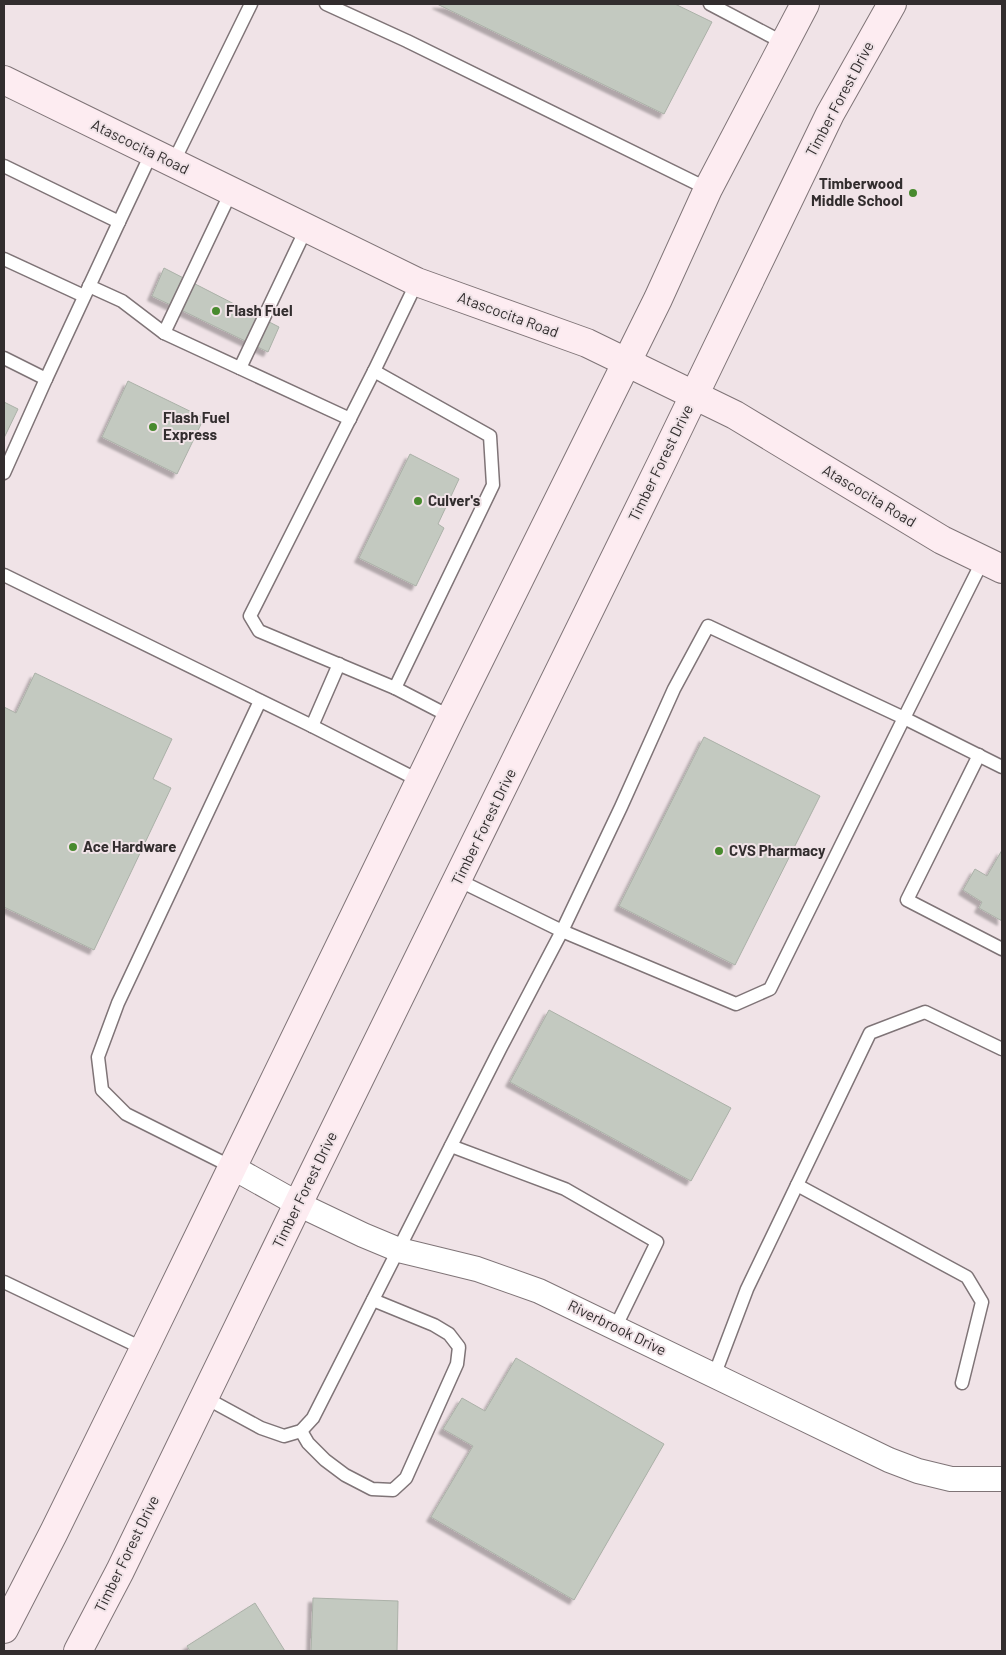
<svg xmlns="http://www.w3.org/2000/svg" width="1006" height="1655" font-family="Barlow,sans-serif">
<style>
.building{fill:#c3c9c0;stroke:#abb1a8;filter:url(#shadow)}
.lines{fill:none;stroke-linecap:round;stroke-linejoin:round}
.lane-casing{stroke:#7f7477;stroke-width:15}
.street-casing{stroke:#7f7477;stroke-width:26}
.secondary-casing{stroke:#7f7477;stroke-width:30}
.lane{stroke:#fff;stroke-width:12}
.street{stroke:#fff;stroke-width:24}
.secondary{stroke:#fdecf1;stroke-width:28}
.poi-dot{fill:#488a2e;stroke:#f0e3e7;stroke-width:2}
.labels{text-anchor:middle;stroke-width:4;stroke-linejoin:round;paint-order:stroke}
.street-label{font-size:15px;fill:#322d2e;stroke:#f0e3e7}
.poi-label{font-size:15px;font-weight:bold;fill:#322d2e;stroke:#f0e3e7;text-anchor:start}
</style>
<defs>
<filter id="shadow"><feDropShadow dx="-4.5" dy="4.5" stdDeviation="1" flood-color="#0004"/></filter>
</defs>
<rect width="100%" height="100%" fill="#f0e3e7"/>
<g class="building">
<path d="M437,4H675L712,22L664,114Z"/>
<path d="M164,268L279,327L268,352L152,296Z"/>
<path d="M128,381L204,418L177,474L102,437Z"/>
<path d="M4,402L18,409L4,438Z"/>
<path d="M410,454L459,479L438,524L444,528L416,586L359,558Z"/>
<path d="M35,673L172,739L153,779L171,788L94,950L4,907V707L16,713Z"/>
<path d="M704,737L820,796L735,965L619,906Z"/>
<path d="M1002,850V921L979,908L982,902L963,890L975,869L987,876Z"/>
<path d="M549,1010L731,1108L691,1181L510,1082Z"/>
<path d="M516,1358L664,1444L574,1600L431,1517L473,1446L443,1429L462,1398L485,1411Z"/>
<path d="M313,1598L398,1601L397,1651H311Z"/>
<path d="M255,1603L285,1651H190L187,1646Z"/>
</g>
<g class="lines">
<g class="lane-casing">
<g id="lane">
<path d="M326,4L407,41L708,189"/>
<path d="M710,4L784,43"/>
<path d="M173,163L251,4"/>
<path d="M4,166L119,222L152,152"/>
<path d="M4,259L84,296"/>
<path d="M417,282L374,371L490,436L493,485L395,688L451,717"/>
<path d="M89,286L122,301L164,333L350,419"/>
<path d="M164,333L231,192"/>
<path d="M4,358L46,379L119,222"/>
<path d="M240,368L306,229"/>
<path d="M374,371L250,616L259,631L395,688"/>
<path d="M4,473L46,379"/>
<path d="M4,575L312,726L420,781"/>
<path d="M312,726L339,664"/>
<path d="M979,755L907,900L1002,949"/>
<path d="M458,880L562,931L621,807L674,689L708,626L904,718L983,560"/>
<path d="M451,1146L565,1189L657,1242L615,1328"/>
<path d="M232,1167L126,1114L102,1090L98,1057L118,1003L260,701"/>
<path d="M797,1185L967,1277L982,1302L962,1383"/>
<path d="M4,1282L144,1349"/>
<path d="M714,1376L747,1289L870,1033L925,1012L1002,1049"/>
<path d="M204,1397L261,1428L284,1436L301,1431L313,1418L500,1049L562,931L736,1004L770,989L904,718L1002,767"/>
<path d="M301,1431L308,1443L325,1460L345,1475L372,1489L393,1490L406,1478L457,1364L459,1347L449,1334L434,1325L373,1300"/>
</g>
</g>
<g class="street-casing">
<path id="street" d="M232,1167L298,1204L363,1235L399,1250L477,1269L539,1291L889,1460L918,1471L951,1479H1002"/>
</g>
<g class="secondary-casing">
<g id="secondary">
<path d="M4,80L417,282L587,343L735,415L942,540L1002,569"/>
<path d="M4,1629L53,1534L144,1349L451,717L658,299L708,189L805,4"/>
<path d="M78,1651L120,1571L298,1204L661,464L830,114L892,4"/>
</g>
</g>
<use href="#lane" class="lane"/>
<use href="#street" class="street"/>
<use href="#secondary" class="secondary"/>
</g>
<g class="poi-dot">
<circle cx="913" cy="193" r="5"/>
<circle cx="216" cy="311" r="5"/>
<circle cx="153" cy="427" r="5"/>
<circle cx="418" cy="501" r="5"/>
<circle cx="73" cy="847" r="5"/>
<circle cx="719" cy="851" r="5"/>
</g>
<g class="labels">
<g class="street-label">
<text transform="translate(840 99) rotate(-62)" y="5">Timber Forest Drive</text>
<text transform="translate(140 147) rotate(26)" y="5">Atascocita Road</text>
<text transform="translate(508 315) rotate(20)" y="5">Atascocita Road</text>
<text transform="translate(661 463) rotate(-64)" y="5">Timber Forest Drive</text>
<text transform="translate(869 496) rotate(31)" y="5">Atascocita Road</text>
<text transform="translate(484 827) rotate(-64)" y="5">Timber Forest Drive</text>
<text transform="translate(305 1190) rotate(-64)" y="5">Timber Forest Drive</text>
<text transform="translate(617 1328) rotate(26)" y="5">Riverbrook Drive</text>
<text transform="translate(127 1554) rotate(-64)" y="5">Timber Forest Drive</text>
</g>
<g class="poi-label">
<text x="903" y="189" text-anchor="end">Timberwood<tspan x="903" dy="17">Middle School</tspan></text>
<text x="226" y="316">Flash Fuel</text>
<text x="163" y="423">Flash Fuel<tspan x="163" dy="17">Express</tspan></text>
<text x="428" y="506">Culver's</text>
<text x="83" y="852">Ace Hardware</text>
<text x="729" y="856">CVS Pharmacy</text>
</g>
</g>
<rect width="1006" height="1655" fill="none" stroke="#322d2e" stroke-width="10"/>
</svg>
